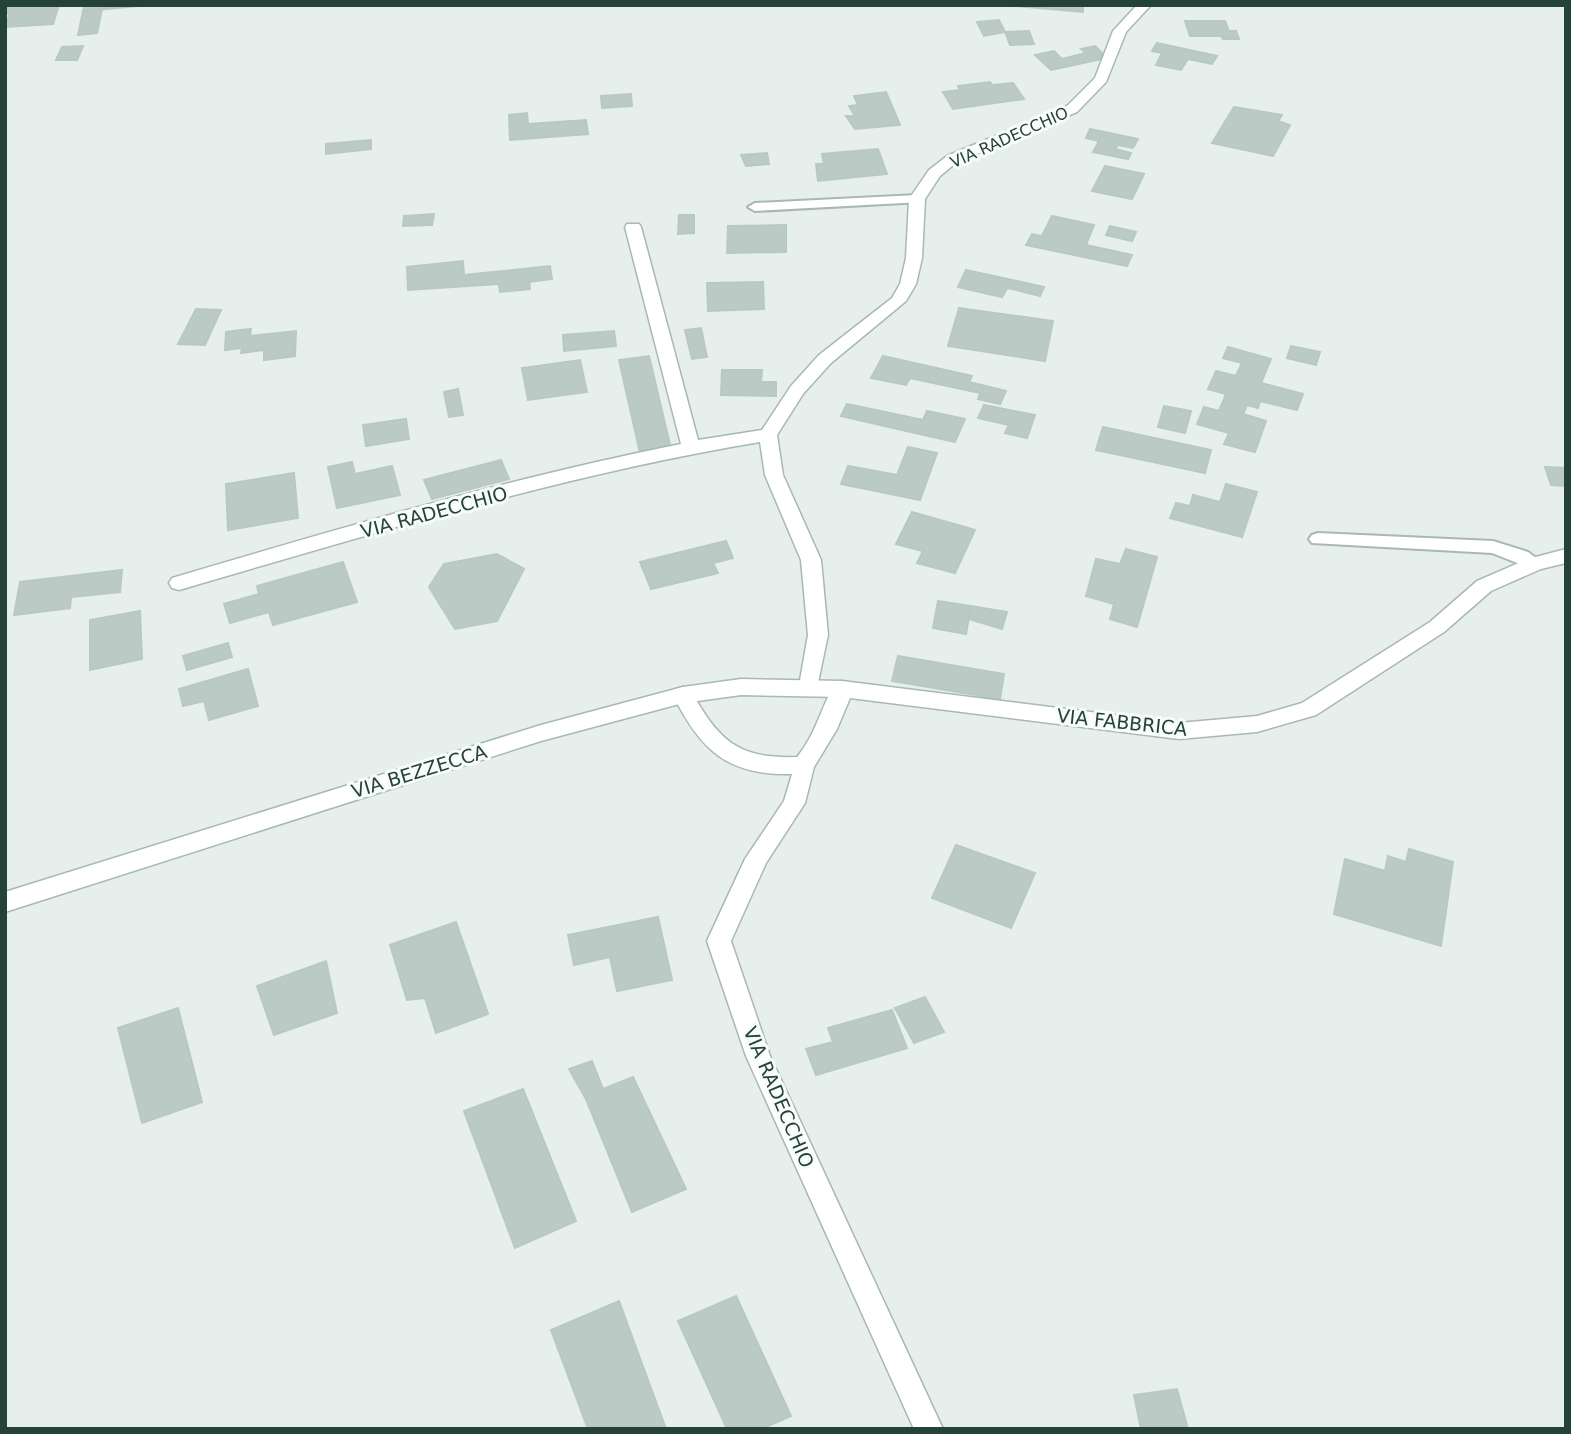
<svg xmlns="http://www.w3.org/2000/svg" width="1571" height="1434" font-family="'DejaVu Sans',sans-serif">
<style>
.building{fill:#bbcac4;stroke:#b8c9c2;stroke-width:2}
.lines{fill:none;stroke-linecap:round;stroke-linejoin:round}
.lane-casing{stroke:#a8b8b2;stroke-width:4}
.street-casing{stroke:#a8b8b2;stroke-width:3}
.secondary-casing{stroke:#a4bbb3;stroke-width:3}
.lane{fill:#fff;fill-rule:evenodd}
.street{fill:#fff;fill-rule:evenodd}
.secondary{fill:#fff;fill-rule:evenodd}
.labels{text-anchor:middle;stroke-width:6;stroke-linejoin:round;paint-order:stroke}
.far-street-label{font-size:16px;fill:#24423a;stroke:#f7fbf9}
.street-label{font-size:19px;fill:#24423a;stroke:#f7fbf9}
</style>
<rect width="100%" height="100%" fill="#e6efeb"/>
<g class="building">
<path d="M5,5H59L53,24L5,27L10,13L5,14Z"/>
<path d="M85,5H149L83,11Z"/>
<path d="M1083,5V12L1015,6V5Z"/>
<path d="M102,9L97,33L78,35L83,11Z"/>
<path d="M999,20L1005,32L984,36L977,22Z"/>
<path d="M1185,21H1225L1229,31H1236L1239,39H1223L1221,36H1190Z"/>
<path d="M1029,31L1034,44L1010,45L1005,32Z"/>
<path d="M1157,43L1217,56L1212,64L1188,59L1181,70L1156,65L1162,53L1152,51Z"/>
<path d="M83,46L77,60H56L62,47Z"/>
<path d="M1095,46L1107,58L1051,70L1035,55L1054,51L1062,59L1086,53L1081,49Z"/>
<path d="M990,82L992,85L1013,83L1024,99L953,109L943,92L960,90L958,86Z"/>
<path d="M886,92L900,125L855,129L846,116H855L849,106L858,105L854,96Z"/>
<path d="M631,94L632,106L602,108L601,96Z"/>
<path d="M1234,107L1282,115L1278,121L1290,125L1273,156L1212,143Z"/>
<path d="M527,113L528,124L586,120L588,134L510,140L509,115Z"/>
<path d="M1090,129L1138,139L1133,148L1118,145L1115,149L1131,153L1128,159L1093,152L1099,141L1086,138Z"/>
<path d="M371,140V149L326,154V144Z"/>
<path d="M878,149L887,174L818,181L816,164H824L822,154Z"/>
<path d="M767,153L769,164L746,166L741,155Z"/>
<path d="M1105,166L1144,174L1132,199L1092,191Z"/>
<path d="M434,214L432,225L403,226L404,216Z"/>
<path d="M679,215H694V233L678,234Z"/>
<path d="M1052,216L1094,225L1086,245L1132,255L1127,266L1026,245L1032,234L1042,236Z"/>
<path d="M786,225V252L727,253L728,226Z"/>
<path d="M1110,226L1136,232L1132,241L1106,235Z"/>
<path d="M463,261L464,275L550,266L552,279L529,282L530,289L500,292L499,284L408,290L407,267Z"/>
<path d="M966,270L1012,280L1002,297L958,287Z"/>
<path d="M1012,280L1044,287L1040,296L1008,288Z"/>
<path d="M763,282L764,309L708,311L707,283Z"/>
<path d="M959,308L1053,321L1045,361L948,346Z"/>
<path d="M196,309L221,310L205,345L178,344Z"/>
<path d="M701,328L707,357L692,359L685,330Z"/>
<path d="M251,329L250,336L296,331L295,356L264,360V350L241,353L242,348L225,350L226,332Z"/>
<path d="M614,331L616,346L564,351L563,335Z"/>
<path d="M1291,346L1320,352L1316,365L1287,358Z"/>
<path d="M1228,347L1271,359L1261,383L1303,394L1297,410L1260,401L1258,408L1247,405L1243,414L1266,421L1255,452L1224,444L1229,433L1197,424L1204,407L1219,411L1226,394L1208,389L1216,371L1236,376L1242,363L1223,358Z"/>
<path d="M649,356L671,449L640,453L619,360Z"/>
<path d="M883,356L972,376L969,382L1006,391L1000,404L978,399L980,393L910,378L906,385L871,378Z"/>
<path d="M580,360L587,392L528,400L522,368Z"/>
<path d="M722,370H762L761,382H776V396L721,395Z"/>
<path d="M458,389L463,415L449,417L444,392Z"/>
<path d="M847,404L923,420L927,411L965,419L955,442L841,416Z"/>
<path d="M984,405L1035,415L1027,438L1005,433L1009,425L978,418Z"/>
<path d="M1164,406L1191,411L1185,433L1158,427Z"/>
<path d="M406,419L409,439L366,446L363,425Z"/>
<path d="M1103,427L1211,450L1205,473L1096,450Z"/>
<path d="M908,447L937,453L920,500L841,484L848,466L897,475Z"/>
<path d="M501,460L509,479L432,499L424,480Z"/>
<path d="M352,462L355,474L392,466L400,495L337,508L328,467Z"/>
<path d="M1545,467L1566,468V486L1551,485Z"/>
<path d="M294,473L298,518L228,530L226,484Z"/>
<path d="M1226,484L1257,492L1242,537L1170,518L1176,503L1190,506L1193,495L1220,502Z"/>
<path d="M912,512L975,530L955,573L917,563L923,551L896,544Z"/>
<path d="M726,541L733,558L713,563L718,573L651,589L640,562Z"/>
<path d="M1126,549L1157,557L1137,627L1110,619L1114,604L1086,596L1096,559L1120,564Z"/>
<path d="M497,554L524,569L497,621L455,629L429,587L444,564Z"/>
<path d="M343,562L357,602L273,625L269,612L230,623L224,604L259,594L257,586Z"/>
<path d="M122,570L120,592L71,597L70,608L14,615L20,582Z"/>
<path d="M938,601L971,606L966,634L933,628Z"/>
<path d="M971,606L1007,612L1002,629L969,619Z"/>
<path d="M140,611L142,659L90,670V620Z"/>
<path d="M228,643L232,657L187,670L183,656Z"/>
<path d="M898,656L1004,674L1000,699L892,681Z"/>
<path d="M248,669L258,706L209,720L204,701L183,706L179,689Z"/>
<path d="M956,845L1035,873L1011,928L932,898Z"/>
<path d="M1409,849L1453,862L1441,946L1334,914L1345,859L1385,871L1388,856L1406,862Z"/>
<path d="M658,917L672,980L617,991L610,957L574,965L568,935Z"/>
<path d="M456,922L488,1014L436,1033L425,998L407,1000L390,945Z"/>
<path d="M326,961L337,1013L274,1035L257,986Z"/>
<path d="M925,997L944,1032L914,1043L895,1008Z"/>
<path d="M178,1008L202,1102L142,1123L118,1028Z"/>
<path d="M892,1010L907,1048L816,1075L806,1049L833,1042L828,1028Z"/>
<path d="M592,1061L603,1089L633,1077L686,1189L632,1212L586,1099L569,1069Z"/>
<path d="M523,1089L576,1221L515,1248L464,1111Z"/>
<path d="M736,1296L791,1416L761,1429H727L678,1321Z"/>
<path d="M619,1301L666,1429H588L551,1330Z"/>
<path d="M1177,1389L1188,1429H1141L1134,1395Z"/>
</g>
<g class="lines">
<g class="lane-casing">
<g id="lane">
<path d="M917,195L924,199L922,202L755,211L748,207L755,203Z"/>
<path d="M1318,533L1493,541L1528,552L1544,564L1541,568L1535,570L1492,553L1312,543L1309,539L1312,535Z"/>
</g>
</g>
<g class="street-casing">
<g id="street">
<path d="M1137,5H1151L1126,32L1106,82L1077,112L957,162L940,176L925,199L922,258L916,284L906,301L831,363L803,394L777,435L783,475L821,560L828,635L816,692L809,694L802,692L799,686L808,635L801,560L765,475L760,442C562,475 371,534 179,590L172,588L169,583L172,578C341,528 509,478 681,444L625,227L627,224H639L641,227L698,440L762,430L791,386L819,355L892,298L900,284L906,258L909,199L929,170L947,156L1067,106L1095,78L1113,31Z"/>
<path d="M1566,549V563L1541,569L1491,591L1444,632L1316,715L1257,732L1179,739L850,698L837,729L814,767L805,803L766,863L731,941L770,1056L943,1429H914L746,1056L707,941L745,859L784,801L792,774C727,776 700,749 673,695L676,689L683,687L690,689C718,740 737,759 797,757C816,734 821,708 835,683L842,681L1179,723L1257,716L1302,703L1430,622L1477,581L1528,559Z"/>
</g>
</g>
<g class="secondary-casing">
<path id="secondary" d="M741,679L842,681L849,683L852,689L849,695L842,697L741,695L683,703L541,741L5,912V892L541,725L683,687Z"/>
</g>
<use href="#lane" class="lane"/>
<use href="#street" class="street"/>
<use href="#secondary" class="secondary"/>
</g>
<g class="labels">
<g class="far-street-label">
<text transform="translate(1009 137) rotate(-24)" y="6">VIA RADECCHIO</text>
</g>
<g class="street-label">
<text transform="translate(434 512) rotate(-15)" y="7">VIA RADECCHIO</text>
<text transform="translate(1122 722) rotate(6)" y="7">VIA FABBRICA</text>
<text transform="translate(419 771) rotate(-17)" y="7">VIA BEZZECCA</text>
<text transform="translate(779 1097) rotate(67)" y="7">VIA RADECCHIO</text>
</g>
</g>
<rect width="1571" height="1434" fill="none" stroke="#24423a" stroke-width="14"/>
</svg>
